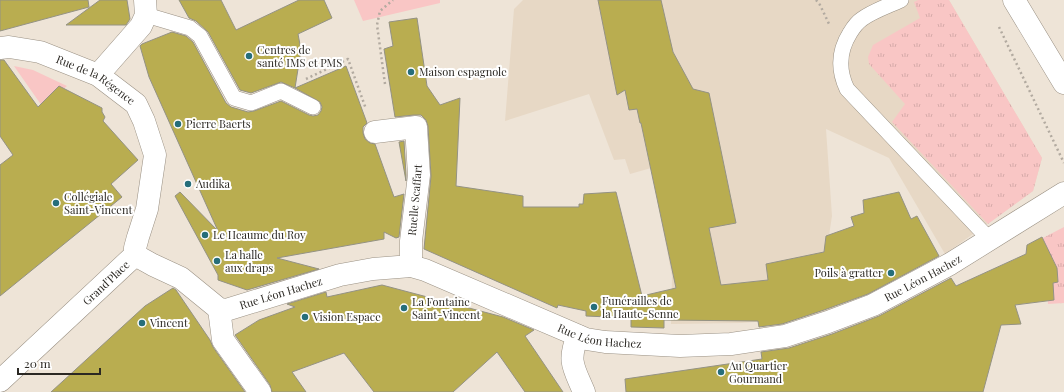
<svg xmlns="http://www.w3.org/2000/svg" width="1064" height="392" font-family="'Playfair Display',serif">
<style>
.built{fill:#e7d8c5}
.grass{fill:url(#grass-tufts)}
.park{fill:#f9c6c5}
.building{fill:#b9ad50;stroke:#949284}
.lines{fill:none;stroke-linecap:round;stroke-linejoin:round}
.service-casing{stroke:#9a9184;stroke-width:16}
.minor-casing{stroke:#9a9184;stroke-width:23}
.primary-casing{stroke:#9a9184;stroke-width:23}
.path{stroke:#b2aaa0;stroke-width:2.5;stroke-dasharray:2 3;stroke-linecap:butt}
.service{stroke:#fff;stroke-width:15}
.minor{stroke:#fff;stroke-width:22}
.primary{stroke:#fff;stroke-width:22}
.poi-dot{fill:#266e7a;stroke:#fff;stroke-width:1.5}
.labels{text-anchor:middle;stroke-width:4;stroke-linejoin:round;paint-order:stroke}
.poi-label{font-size:11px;fill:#2b2823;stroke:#fff;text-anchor:start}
.street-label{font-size:11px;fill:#2b2823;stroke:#fff}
</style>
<defs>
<pattern id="grass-tufts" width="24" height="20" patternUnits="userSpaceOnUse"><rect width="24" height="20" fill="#f9c6c5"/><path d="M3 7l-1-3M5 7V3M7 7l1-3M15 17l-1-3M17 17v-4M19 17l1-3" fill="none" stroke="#d6aaa9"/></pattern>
</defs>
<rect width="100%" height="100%" fill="#eee4d7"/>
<path class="built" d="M523,0H949L1042,158L1033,191L945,254L889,158L826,129L832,216L825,262L835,312L780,320L741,323L671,324L672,276L651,168L630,174L625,159L614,160L589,94L505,121L514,9Z"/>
<g class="grass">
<path d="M918,0H949L1042,158L1033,191L988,224L892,122L905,104L869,64L868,57L873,45L920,18L914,2Z"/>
<path d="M1064,227V303L1048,304L1044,258L1037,241Z"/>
</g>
<g class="park">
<path d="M354,0H440V3L363,21Z"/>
<path d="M14,66L33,70L67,86L42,106Z"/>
</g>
<g class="building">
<path d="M0,0H88L89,7L0,31Z"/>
<path d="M100,0H127L130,19L126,25H66Z"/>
<path d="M179,0H221L236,30L299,0H324L332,18L298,34L301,50L295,88L281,82L251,93L240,90L208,32L196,21L189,18Z"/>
<path d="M598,0H661L673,52L693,89L709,93L736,223L709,228L721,285L768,280L766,264L824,252L826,236L854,226L851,217L864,213L863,200L899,192L911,219L917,216L939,256L868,294L824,310L782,324L759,327L758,321L664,320V328L631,327V318L586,316V311L558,305L557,308L424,249L431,176L428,126L426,120L421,115H414L395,117L384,49L393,46L389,22L417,18L427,86L440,105L460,98L456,186L523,196V207H579V204H583L584,194L616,192L642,296L676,288L641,123H640L637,109L629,110L625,90L617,95Z"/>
<path d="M172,32L186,36L193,42L226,103L231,107L248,112L254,111L281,101L309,115L313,116L318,115L321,111L322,107L320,102L295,88L346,66L367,123L363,127V133L365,139L370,143L375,144L394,197L404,194L399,237L396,238L384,232V239L277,258L319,269L247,290L218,280V275L175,196L180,192L218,231L149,77L140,46L142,44Z"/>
<path d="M0,60H4L38,107L59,86L102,108V112L105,117L103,121L138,160L111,184L122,197L0,296V165L13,155L0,136Z"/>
<path d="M404,141L406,175V181L399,142Z"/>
<path d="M1042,237L1057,268L1058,282L1053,283L1054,300L1015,305L1021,324L1001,325L983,392H626L625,379L762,359L761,352L789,348L832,334L879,316L951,278L956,286L1026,254L1027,245Z"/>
<path d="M382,285L503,317L534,330L525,336L563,392H525L497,352L453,392H374L344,353L292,372L306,392H272L270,385L235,335L259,320L295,307L287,304L326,292L327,297Z"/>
<path d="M173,288L176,290L210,340L213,347L245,392H51L145,306Z"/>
</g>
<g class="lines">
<g class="service-casing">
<g id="service">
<path d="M901,0C888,6 873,11 862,19C856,23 853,28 850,33C838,52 838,70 847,89L989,239"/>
<path d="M146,15L190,28L200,36L234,98L251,103L281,91L313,107"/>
</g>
</g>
<g class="minor-casing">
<g id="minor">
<path id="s1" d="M0,48L9,47L40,52L98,75L136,104L144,121L155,155L147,209L138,237L135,248V255L0,381"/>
<path d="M98,75L141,26L146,15L145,0"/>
<path d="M375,132L416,127L419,175L411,241V266"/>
<path id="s2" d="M135,255L153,265L181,278L219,309L226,310L340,275L373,269L411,266L425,270L586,339L605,342L680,346L731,344L785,336L828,322L873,305L950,264L1064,193"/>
<path d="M219,309L223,340L260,392"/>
<path d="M578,336C567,361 574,368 584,392"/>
</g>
</g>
<g class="primary-casing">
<path id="primary" d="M1014,0L1064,83"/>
</g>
<g class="path">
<path d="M816,0L820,5L830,26"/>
<path d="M999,27L1064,163"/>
<path d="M306,79L348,59L366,109"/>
<path d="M385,84L377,25L380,11L393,0"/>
</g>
<use href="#service" class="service"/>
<use href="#minor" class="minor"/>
<use href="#primary" class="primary"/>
</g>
<g class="poi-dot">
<circle cx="249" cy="56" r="4"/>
<circle cx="411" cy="72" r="4"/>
<circle cx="178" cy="124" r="4"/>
<circle cx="188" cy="184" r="4"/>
<circle cx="56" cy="203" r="4"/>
<circle cx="205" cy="235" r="4"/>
<circle cx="217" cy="261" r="4"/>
<circle cx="891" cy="273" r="4"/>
<circle cx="594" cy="307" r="4"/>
<circle cx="404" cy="308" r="4"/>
<circle cx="305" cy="317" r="4"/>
<circle cx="142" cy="323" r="4"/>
<circle cx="721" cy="372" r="4"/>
</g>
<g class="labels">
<g class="poi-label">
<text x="257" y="54">Centres de<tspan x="257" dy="13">santé IMS et PMS</tspan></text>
<text x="419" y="76">Maison espagnole</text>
<text x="186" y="128">Pierre Baerts</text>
<text x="196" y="188">Audika</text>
<text x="64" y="201">Collégiale<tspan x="64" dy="13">Saint-Vincent</tspan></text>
<text x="213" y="239">Le Heaume du Roy</text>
<text x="225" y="259">La halle<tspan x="225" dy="13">aux draps</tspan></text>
<text x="883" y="277" text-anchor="end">Poils à gratter</text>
<text x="602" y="305">Funérailles de<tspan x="602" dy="13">la Haute-Senne</tspan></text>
<text x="412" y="306">La Fontaine<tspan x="412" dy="13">Saint-Vincent</tspan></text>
<text x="313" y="321">Vision Espace</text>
<text x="150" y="327">Vincent</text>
<text x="729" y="370">Au Quartier<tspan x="729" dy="13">Gourmand</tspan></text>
</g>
<g class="street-label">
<text dy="4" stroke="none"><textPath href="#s1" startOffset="103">Rue de la Régence</textPath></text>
<text transform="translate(415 200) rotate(-85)" y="4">Ruelle Scaffart</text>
<text dy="4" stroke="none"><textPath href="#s2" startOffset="838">Rue Léon Hachez</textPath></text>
<text transform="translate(106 283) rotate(-43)" y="4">Grand'Place</text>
<text dy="4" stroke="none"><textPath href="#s2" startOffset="165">Rue Léon Hachez</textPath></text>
<text dy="4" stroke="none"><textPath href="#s2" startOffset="501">Rue Léon Hachez</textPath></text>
</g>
</g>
<path d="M18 368v6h82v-6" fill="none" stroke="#2b2823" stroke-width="2"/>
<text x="24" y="368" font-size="12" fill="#2b2823" stroke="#ffffff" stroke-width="3" paint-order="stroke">20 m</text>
</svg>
